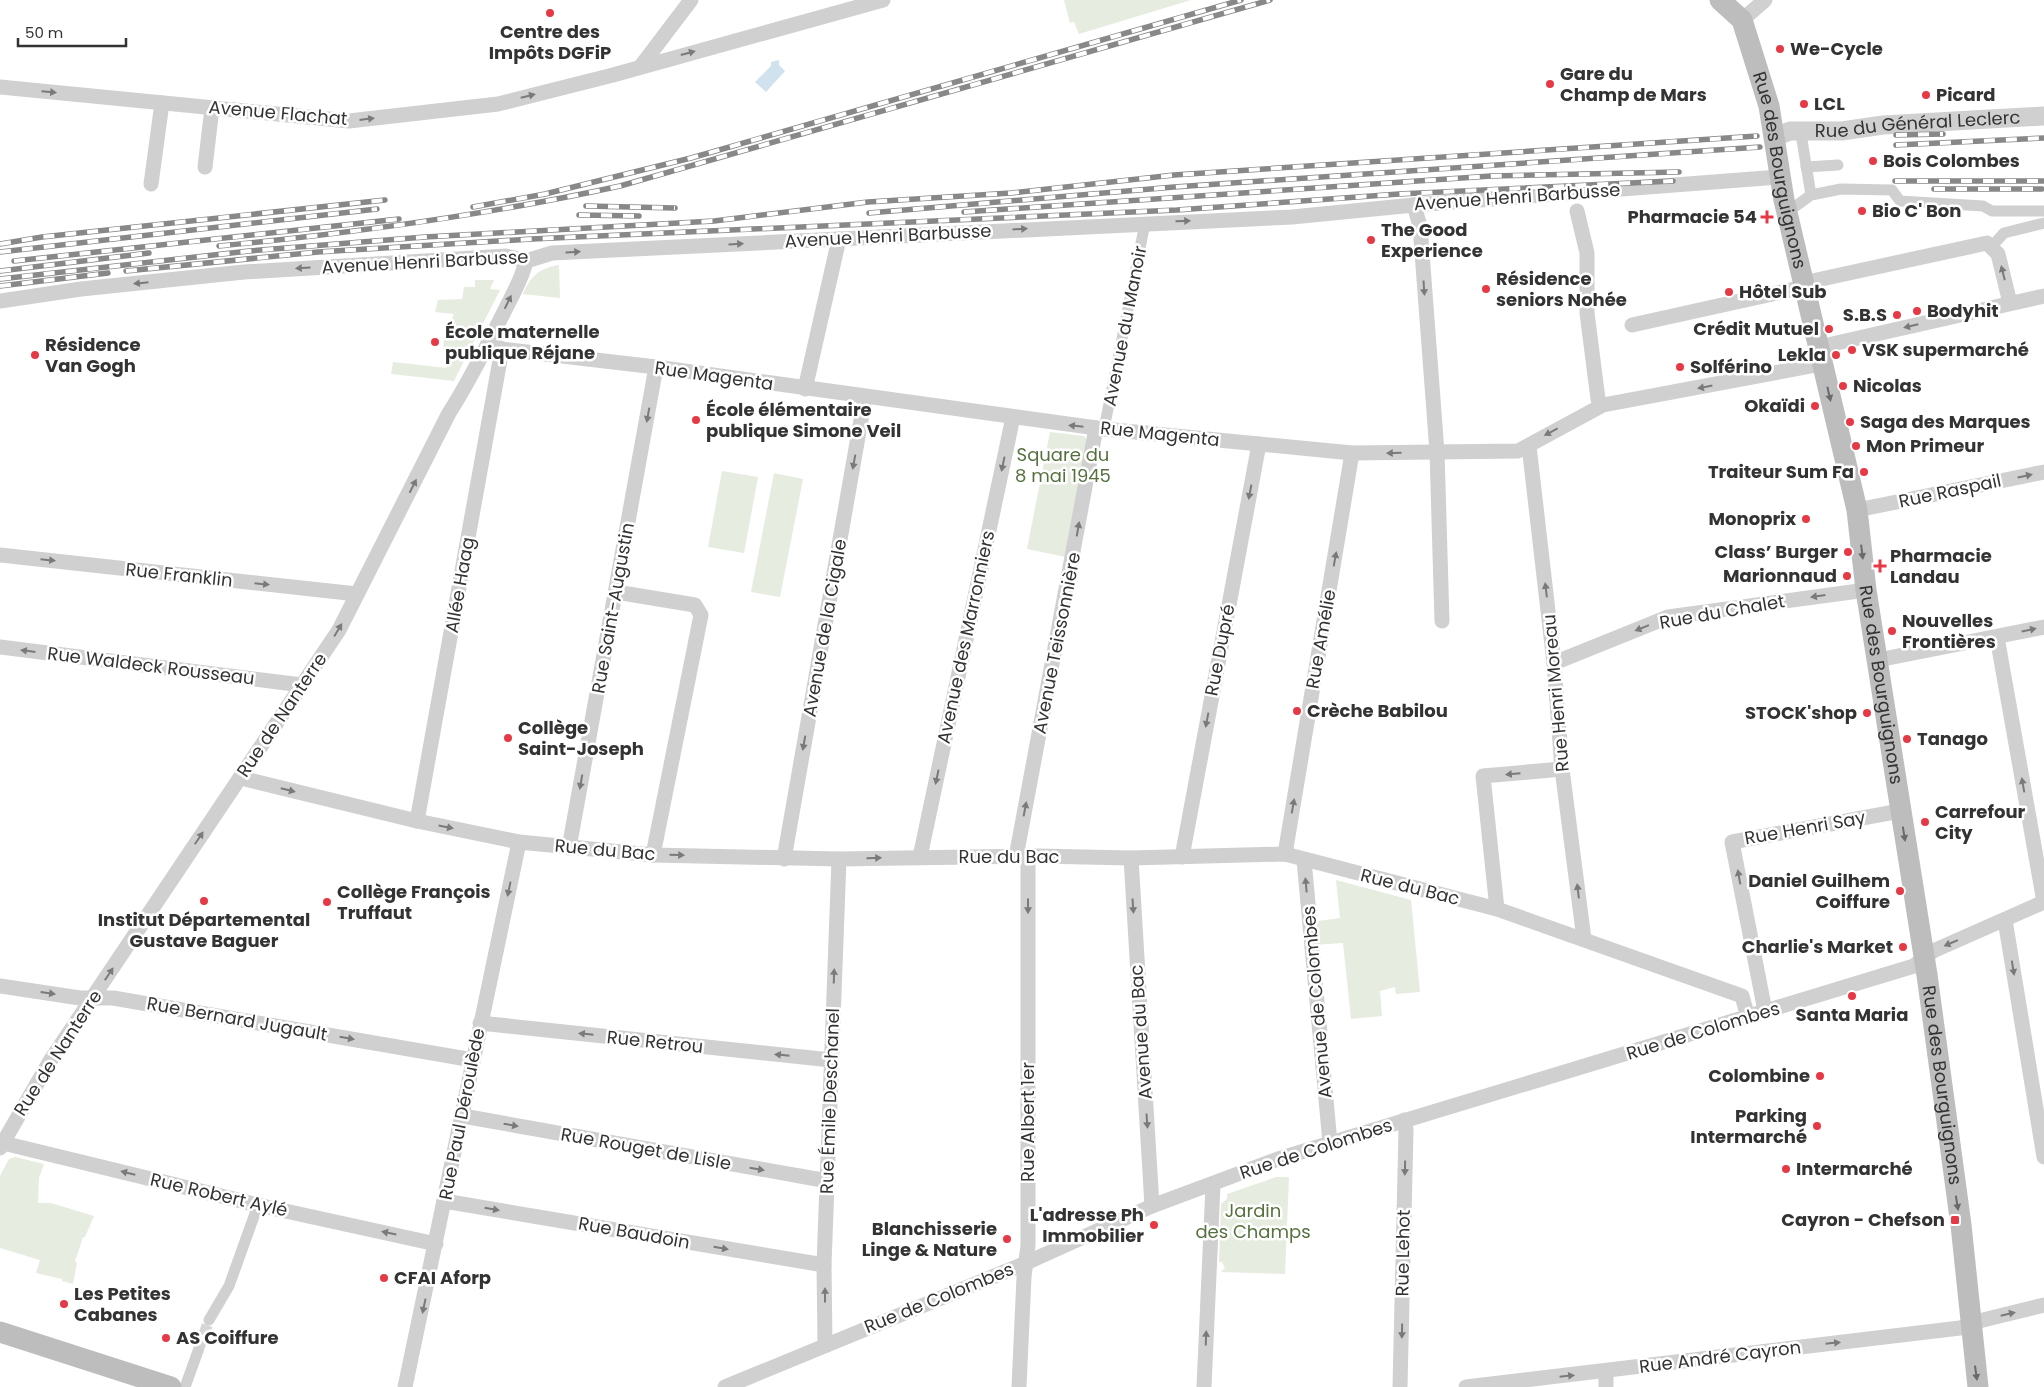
<svg xmlns="http://www.w3.org/2000/svg" width="2044" height="1387" font-family="Poppins,sans-serif">
<style>
.green{fill:#e6ecdf}
.water{fill:#cfe2ee}
.lines{fill:none;stroke-linecap:round;stroke-linejoin:round}
.pedestrian-tunnel{stroke:#d6d6d6;stroke-width:11;stroke-dasharray:11 5.5;stroke-linecap:butt}
.pedestrian{stroke:#d0d0d0;stroke-width:11}
.minor{stroke:#d0d0d0;stroke-width:15}
.tertiary{stroke:#d0d0d0;stroke-width:19}
.secondary{stroke:#bdbdbd;stroke-width:21}
.rail-casing{stroke:#888;stroke-width:5.5}
.rail{stroke:#fff;stroke-width:4;stroke-dasharray:11;stroke-linecap:butt}
.oneway{fill:#7a7a7a}
.oneway2{fill:#6a6a6a}
.poi-dot{fill:#e63946;stroke:#fff;stroke-width:2}
.labels{text-anchor:middle;stroke-width:5;stroke-linejoin:round;paint-order:stroke}
.poi-label{font-size:18px;font-weight:bold;fill:#333;stroke:#fff;text-anchor:start}
.street-label{font-size:18px;fill:#333;stroke:#fff}
.park-label{font-size:18px;fill:#56703f;stroke:#fff}
</style>
<rect width="100%" height="100%" fill="#fff"/>
<g class="green">
<path d="M1064,0H1191L1079,34L1074,22L1070,23Z"/>
<path d="M559,265L560,298L523,294C530,277 539,268 559,265Z"/>
<path d="M475,280H494L490,289L500,290L454,381L391,374L393,362L447,368C442,340 441,340 454,314L435,312L438,300L462,299L464,287H475Z"/>
<path d="M1050,432L1084,436L1088,441L1066,557L1027,549Z"/>
<path d="M722,471L758,477L744,553L708,547Z"/>
<path d="M774,473L803,479L780,597L751,592Z"/>
<path d="M1336,880L1411,900L1420,992L1396,994L1395,987L1380,991L1382,1016L1351,1019L1343,943L1313,945L1311,922L1340,918Z"/>
<path d="M15,1157L44,1164L39,1178L38,1203H51L94,1216L85,1237H83L75,1261L77,1263L73,1284L62,1281V1279L36,1273L40,1260L0,1248V1176L9,1159Z"/>
<path d="M1276,1177H1289L1285,1274L1221,1272L1225,1268L1222,1262H1219L1221,1204L1227,1199V1194Z"/>
</g>
<path class="water" d="M779,60V65L785,71L766,92L755,82L771,66V62Z"/>
<g class="lines">
<path class="pedestrian-tunnel" d="M198,1351L209,1320"/>
<g class="pedestrian">
<path d="M1802,140L1811,195"/>
<path d="M1806,167L1838,165"/>
<path d="M1793,208L1811,195L1841,189L1892,190L1900,201L1983,206L1992,211H2044"/>
<path d="M1992,246L2004,233L2044,223"/>
<path d="M1104,429L1145,223"/>
<path d="M209,1320L229,1286L258,1205"/>
<path d="M185,1387L198,1351"/>
</g>
<g class="minor">
<path d="M1742,20L1765,0"/>
<path d="M641,66L691,0"/>
<path d="M0,87L349,121L498,104L613,75L883,0"/>
<path d="M205,167L212,108"/>
<path d="M151,184L162,103"/>
<path d="M1414,205L1420,226L1437,452L1442,621"/>
<path d="M1577,211L1587,253V313L1598,399L1603,405"/>
<path d="M1803,283L1987,243L1998,254L2010,303"/>
<path d="M0,301L81,289L244,272L506,256L526,261L552,253L1292,217L1414,205L1779,177"/>
<path d="M1632,325L1804,287"/>
<path d="M488,343L502,349L656,367L1104,429L1352,453L1518,451L1603,405L1822,364"/>
<path d="M1819,347L2044,296"/>
<path d="M805,389L839,239"/>
<path d="M1529,446L1554,663L1562,769L1584,939"/>
<path d="M1857,510L2044,472"/>
<path d="M0,555L357,594"/>
<path d="M616,592L695,605L701,615L653,855"/>
<path d="M1997,637L2044,902"/>
<path d="M0,647L302,685"/>
<path d="M1878,660L2044,627"/>
<path d="M1554,663L1668,617L1866,590"/>
<path d="M241,778L417,821L519,842L653,855L839,859L1038,856L1131,858L1285,854L1497,909L1742,996L1748,1017"/>
<path d="M417,821L502,349"/>
<path d="M569,848L656,367"/>
<path d="M1285,854L1352,453"/>
<path d="M920,857L1013,417"/>
<path d="M1016,857L1096,428"/>
<path d="M1182,857L1259,444"/>
<path d="M1131,858L1152,1206"/>
<path d="M784,859L865,397"/>
<path d="M1304,860L1330,1143"/>
<path d="M1497,909L1483,776L1562,769"/>
<path d="M2005,920L2044,1157"/>
<path d="M0,986L80,998H113L473,1060"/>
<path d="M1765,1011L1732,842L1900,811"/>
<path d="M480,1023L831,1060"/>
<path d="M463,1116L828,1181"/>
<path d="M3,1143L258,1205L436,1244"/>
<path d="M0,1148L50,1061L339,630L449,413C469,382 486,348 503,314C511,297 522,280 526,261"/>
<path d="M444,1201L824,1265"/>
<path d="M825,1344L824,1265L839,859"/>
<path d="M405,1387L519,842"/>
<path d="M725,1387L1026,1263L1152,1206L1278,1159L1914,966L1933,951L2044,902"/>
<path d="M1019,1387L1024,1277L1028,1245V857"/>
<path d="M1204,1387L1213,1185"/>
<path d="M1400,1387L1406,1130L1404,1120"/>
<path d="M1466,1387L1960,1328L1979,1321L2044,1305"/>
<path d="M1606,1387V1372"/>
</g>
<path class="tertiary" id="s1" d="M1775,137L1790,131H1842L1883,125L2044,116"/>
<g class="secondary">
<path id="s2" d="M1720,0L1742,20L1769,106L1784,200L1857,510L1866,590L1927,975L1961,1225L1978,1387"/>
<path d="M0,1332L171,1387"/>
</g>
<g class="rail-casing">
<g id="rail">
<path d="M1896,135L1943,134"/>
<path d="M1896,145L2044,138"/>
<path d="M1895,181H2044"/>
<path d="M1934,189H2042"/>
<path d="M586,206L675,208"/>
<path d="M473,207L545,194L691,158L1241,0"/>
<path d="M964,212L1491,176L1679,172"/>
<path d="M869,213L1174,187L1760,147"/>
<path d="M579,215L639,216"/>
<path d="M0,244L42,237L385,200"/>
<path d="M219,246C354,233 487,215 620,186L1270,0"/>
<path d="M0,252L377,209"/>
<path d="M14,261L399,219"/>
<path d="M0,271L149,253"/>
<path d="M126,271L318,252L532,239L1177,210L1399,194L1673,181"/>
<path d="M0,279L249,251L425,237L714,221L868,202L1011,193L1174,175L1757,136"/>
<path d="M0,286L108,273"/>
</g>
</g>
<use href="#rail" class="rail"/>
</g>
<defs><path id="oneway-solid" d="M-6-.8H1V-3.2L6.5 0L1 3.2V.8H-6Z" transform="scale(1.25)"/></defs>
<g class="oneway">
<use href="#oneway-solid" transform="translate(688 53) rotate(-15)"/>
<use href="#oneway-solid" transform="translate(49 92) rotate(5)"/>
<use href="#oneway-solid" transform="translate(528 96) rotate(-14)"/>
<use href="#oneway-solid" transform="translate(367 119) rotate(-7)"/>
<use href="#oneway-solid" transform="translate(1183 221) rotate(-2)"/>
<use href="#oneway-solid" transform="translate(1020 229) rotate(-3)"/>
<use href="#oneway-solid" transform="translate(736 244) rotate(-3)"/>
<use href="#oneway-solid" transform="translate(573 252) rotate(-3)"/>
<use href="#oneway-solid" transform="translate(303 268) rotate(177)"/>
<use href="#oneway-solid" transform="translate(2003 273) rotate(-104)"/>
<use href="#oneway-solid" transform="translate(141 283) rotate(174)"/>
<use href="#oneway-solid" transform="translate(1424 288) rotate(86)"/>
<use href="#oneway-solid" transform="translate(508 302) rotate(-64)"/>
<use href="#oneway-solid" transform="translate(1911 326) rotate(167)"/>
<use href="#oneway-solid" transform="translate(1705 387) rotate(169)"/>
<use href="#oneway-solid" transform="translate(648 415) rotate(100)"/>
<use href="#oneway-solid" transform="translate(1076 426) rotate(-174)"/>
<use href="#oneway-solid" transform="translate(1551 432) rotate(152)"/>
<use href="#oneway-solid" transform="translate(1394 453) rotate(179)"/>
<use href="#oneway-solid" transform="translate(854 462) rotate(100)"/>
<use href="#oneway-solid" transform="translate(1003 464) rotate(102)"/>
<use href="#oneway-solid" transform="translate(2025 476) rotate(-12)"/>
<use href="#oneway-solid" transform="translate(413 486) rotate(-63)"/>
<use href="#oneway-solid" transform="translate(1250 492) rotate(101)"/>
<use href="#oneway-solid" transform="translate(1078 529) rotate(-80)"/>
<use href="#oneway-solid" transform="translate(1335 559) rotate(-80)"/>
<use href="#oneway-solid" transform="translate(48 560) rotate(6)"/>
<use href="#oneway-solid" transform="translate(262 584) rotate(6)"/>
<use href="#oneway-solid" transform="translate(1546 590) rotate(-97)"/>
<use href="#oneway-solid" transform="translate(1818 596) rotate(172)"/>
<use href="#oneway-solid" transform="translate(1642 628) rotate(158)"/>
<use href="#oneway-solid" transform="translate(338 630) rotate(-59)"/>
<use href="#oneway-solid" transform="translate(2029 630) rotate(-12)"/>
<use href="#oneway-solid" transform="translate(28 651) rotate(-173)"/>
<use href="#oneway-solid" transform="translate(1207 720) rotate(101)"/>
<use href="#oneway-solid" transform="translate(804 743) rotate(100)"/>
<use href="#oneway-solid" transform="translate(1513 774) rotate(175)"/>
<use href="#oneway-solid" transform="translate(937 777) rotate(102)"/>
<use href="#oneway-solid" transform="translate(581 782) rotate(100)"/>
<use href="#oneway-solid" transform="translate(2023 785) rotate(-100)"/>
<use href="#oneway-solid" transform="translate(288 790) rotate(14)"/>
<use href="#oneway-solid" transform="translate(1293 806) rotate(-80)"/>
<use href="#oneway-solid" transform="translate(1025 809) rotate(-79)"/>
<use href="#oneway-solid" transform="translate(446 827) rotate(11)"/>
<use href="#oneway-solid" transform="translate(199 838) rotate(-56)"/>
<use href="#oneway-solid" transform="translate(677 855) rotate(2)"/>
<use href="#oneway-solid" transform="translate(874 858) rotate(-1)"/>
<use href="#oneway-solid" transform="translate(1739 877) rotate(-100)"/>
<use href="#oneway-solid" transform="translate(1306 885) rotate(-95)"/>
<use href="#oneway-solid" transform="translate(509 889) rotate(102)"/>
<use href="#oneway-solid" transform="translate(1578 891) rotate(-97)"/>
<use href="#oneway-solid" transform="translate(1028 906) rotate(90)"/>
<use href="#oneway-solid" transform="translate(1133 906) rotate(86)"/>
<use href="#oneway-solid" transform="translate(1951 943) rotate(157)"/>
<use href="#oneway-solid" transform="translate(2013 968) rotate(81)"/>
<use href="#oneway-solid" transform="translate(109 974) rotate(-56)"/>
<use href="#oneway-solid" transform="translate(834 976) rotate(-88)"/>
<use href="#oneway-solid" transform="translate(48 993) rotate(8)"/>
<use href="#oneway-solid" transform="translate(586 1034) rotate(-174)"/>
<use href="#oneway-solid" transform="translate(347 1038) rotate(10)"/>
<use href="#oneway-solid" transform="translate(782 1055) rotate(-174)"/>
<use href="#oneway-solid" transform="translate(1147 1121) rotate(86)"/>
<use href="#oneway-solid" transform="translate(511 1125) rotate(10)"/>
<use href="#oneway-solid" transform="translate(1405 1168) rotate(91)"/>
<use href="#oneway-solid" transform="translate(757 1169) rotate(10)"/>
<use href="#oneway-solid" transform="translate(128 1173) rotate(-166)"/>
<use href="#oneway-solid" transform="translate(492 1209) rotate(10)"/>
<use href="#oneway-solid" transform="translate(389 1233) rotate(-168)"/>
<use href="#oneway-solid" transform="translate(721 1248) rotate(10)"/>
<use href="#oneway-solid" transform="translate(825 1295) rotate(-90)"/>
<use href="#oneway-solid" transform="translate(424 1306) rotate(102)"/>
<use href="#oneway-solid" transform="translate(2008 1314) rotate(-13)"/>
<use href="#oneway-solid" transform="translate(1402 1331) rotate(91)"/>
<use href="#oneway-solid" transform="translate(1206 1338) rotate(-88)"/>
<use href="#oneway-solid" transform="translate(1833 1343) rotate(-6)"/>
<use href="#oneway-solid" transform="translate(1567 1376) rotate(-6)"/>
</g>
<g class="oneway2">
<use href="#oneway-solid" transform="translate(1829 394) rotate(77)"/>
<use href="#oneway-solid" transform="translate(1862 552) rotate(83)"/>
<use href="#oneway-solid" transform="translate(1904 834) rotate(81)"/>
<use href="#oneway-solid" transform="translate(1957 1203) rotate(81)"/>
<use href="#oneway-solid" transform="translate(1976 1373) rotate(82)"/>
</g>
<g class="poi-dot">
<circle cx="550" cy="13" r="5"/>
<circle cx="1780" cy="49" r="5"/>
<circle cx="1550" cy="84" r="5"/>
<circle cx="1926" cy="95" r="5"/>
<circle cx="1804" cy="104" r="5"/>
<circle cx="1873" cy="161" r="5"/>
<circle cx="1862" cy="211" r="5"/>
<path d="M1764.5 209.5h5v5h5v5h-5v5h-5v-5h-5v-5h5z"/>
<circle cx="1371" cy="240" r="5"/>
<circle cx="1486" cy="289" r="5"/>
<circle cx="1729" cy="292" r="5"/>
<circle cx="1917" cy="311" r="5"/>
<circle cx="1897" cy="315" r="5"/>
<circle cx="1829" cy="329" r="5"/>
<circle cx="435" cy="342" r="5"/>
<circle cx="1852" cy="350" r="5"/>
<circle cx="35" cy="355" r="5"/>
<circle cx="1836" cy="355" r="5"/>
<circle cx="1680" cy="367" r="5"/>
<circle cx="1843" cy="386" r="5"/>
<circle cx="1815" cy="406" r="5"/>
<circle cx="696" cy="420" r="5"/>
<circle cx="1850" cy="422" r="5"/>
<circle cx="1856" cy="446" r="5"/>
<circle cx="1864" cy="472" r="5"/>
<circle cx="1806" cy="519" r="5"/>
<circle cx="1848" cy="552" r="5"/>
<path d="M1877.5 558.5h5v5h5v5h-5v5h-5v-5h-5v-5h5z"/>
<circle cx="1847" cy="576" r="5"/>
<circle cx="1892" cy="631" r="5"/>
<circle cx="1297" cy="711" r="5"/>
<circle cx="1867" cy="713" r="5"/>
<circle cx="508" cy="738" r="5"/>
<circle cx="1907" cy="739" r="5"/>
<circle cx="1925" cy="822" r="5"/>
<circle cx="1900" cy="891" r="5"/>
<circle cx="204" cy="901" r="5"/>
<circle cx="327" cy="902" r="5"/>
<circle cx="1903" cy="947" r="5"/>
<circle cx="1852" cy="996" r="5"/>
<circle cx="1820" cy="1076" r="5"/>
<circle cx="1817" cy="1126" r="5"/>
<circle cx="1786" cy="1169" r="5"/>
<rect x="1950" y="1215" width="10" height="10" rx="2.5"/>
<circle cx="1154" cy="1225" r="5"/>
<circle cx="1007" cy="1239" r="5"/>
<circle cx="384" cy="1278" r="5"/>
<circle cx="64" cy="1304" r="5"/>
<circle cx="166" cy="1338" r="5"/>
</g>
<g class="labels">
<g class="poi-label">
<text x="550" y="38" text-anchor="middle">Centre des<tspan x="550" dy="21">Impôts DGFiP</tspan></text>
<text x="1790" y="55">We-Cycle</text>
<text x="1560" y="80">Gare du<tspan x="1560" dy="21">Champ de Mars</tspan></text>
<text x="1936" y="101">Picard</text>
<text x="1814" y="110">LCL</text>
<text x="1883" y="167">Bois Colombes</text>
<text x="1872" y="217">Bio C' Bon</text>
<text x="1757" y="223" text-anchor="end">Pharmacie 54</text>
<text x="1381" y="236">The Good<tspan x="1381" dy="21">Experience</tspan></text>
<text x="1496" y="285">Résidence<tspan x="1496" dy="21">seniors Nohée</tspan></text>
<text x="1739" y="298">Hôtel Sub</text>
<text x="1927" y="317">Bodyhit</text>
<text x="1887" y="321" text-anchor="end">S.B.S</text>
<text x="1819" y="335" text-anchor="end">Crédit Mutuel</text>
<text x="445" y="338">École maternelle<tspan x="445" dy="21">publique Réjane</tspan></text>
<text x="45" y="351">Résidence<tspan x="45" dy="21">Van Gogh</tspan></text>
<text x="1862" y="356">VSK supermarché</text>
<text x="1826" y="361" text-anchor="end">Lekla</text>
<text x="1690" y="373">Solférino</text>
<text x="1853" y="392">Nicolas</text>
<text x="1805" y="412" text-anchor="end">Okaïdi</text>
<text x="706" y="416">École élémentaire<tspan x="706" dy="21">publique Simone Veil</tspan></text>
<text x="1860" y="428">Saga des Marques</text>
<text x="1866" y="452">Mon Primeur</text>
<text x="1854" y="478" text-anchor="end">Traiteur Sum Fa</text>
<text x="1796" y="525" text-anchor="end">Monoprix</text>
<text x="1838" y="558" text-anchor="end">Class’ Burger</text>
<text x="1890" y="562">Pharmacie<tspan x="1890" dy="21">Landau</tspan></text>
<text x="1837" y="582" text-anchor="end">Marionnaud</text>
<text x="1902" y="627">Nouvelles<tspan x="1902" dy="21">Frontières</tspan></text>
<text x="1307" y="717">Crèche Babilou</text>
<text x="1857" y="719" text-anchor="end">STOCK'shop</text>
<text x="518" y="734">Collège<tspan x="518" dy="21">Saint-Joseph</tspan></text>
<text x="1917" y="745">Tanago</text>
<text x="1935" y="818">Carrefour<tspan x="1935" dy="21">City</tspan></text>
<text x="1890" y="887" text-anchor="end">Daniel Guilhem<tspan x="1890" dy="21">Coiffure</tspan></text>
<text x="337" y="898">Collège François<tspan x="337" dy="21">Truffaut</tspan></text>
<text x="204" y="926" text-anchor="middle">Institut Départemental<tspan x="204" dy="21">Gustave Baguer</tspan></text>
<text x="1893" y="953" text-anchor="end">Charlie's Market</text>
<text x="1852" y="1021" text-anchor="middle">Santa Maria</text>
<text x="1810" y="1082" text-anchor="end">Colombine</text>
<text x="1807" y="1122" text-anchor="end">Parking<tspan x="1807" dy="21">Intermarché</tspan></text>
<text x="1796" y="1175">Intermarché</text>
<text x="1144" y="1221" text-anchor="end">L'adresse Ph<tspan x="1144" dy="21">Immobilier</tspan></text>
<text x="1945" y="1226" text-anchor="end">Cayron - Chefson</text>
<text x="997" y="1235" text-anchor="end">Blanchisserie<tspan x="997" dy="21">Linge &amp; Nature</tspan></text>
<text x="394" y="1284">CFAI Aforp</text>
<text x="74" y="1300">Les Petites<tspan x="74" dy="21">Cabanes</tspan></text>
<text x="176" y="1344">AS Coiffure</text>
</g>
<g class="street-label">
<text transform="translate(278 113) rotate(5)" y="6">Avenue Flachat</text>
<text dy="6" stroke="none"><textPath href="#s1" startOffset="144">Rue du Général Leclerc</textPath></text>
<text dy="6" stroke="none"><textPath href="#s2" startOffset="185">Rue des Bourguignons</textPath></text>
<text transform="translate(1517 197) rotate(-4)" y="6">Avenue Henri Barbusse</text>
<text transform="translate(888 236) rotate(-3)" y="6">Avenue Henri Barbusse</text>
<text transform="translate(425 262) rotate(-3)" y="6">Avenue Henri Barbusse</text>
<text transform="translate(1125 326) rotate(-79)" y="6">Avenue du Manoir</text>
<text transform="translate(714 376) rotate(8)" y="6">Rue Magenta</text>
<text transform="translate(1160 434) rotate(6)" y="6">Rue Magenta</text>
<text transform="translate(1950 491) rotate(-12)" y="6">Rue Raspail</text>
<text transform="translate(179 575) rotate(6)" y="6">Rue Franklin</text>
<text transform="translate(460 585) rotate(-80)" y="6">Allée Haag</text>
<text transform="translate(613 608) rotate(-80)" y="6">Rue Saint-Augustin</text>
<text transform="translate(1722 612) rotate(-10)" y="6">Rue du Chalet</text>
<text transform="translate(825 628) rotate(-80)" y="6">Avenue de la Cigale</text>
<text transform="translate(966 637) rotate(-78)" y="6">Avenue des Marronniers</text>
<text transform="translate(1321 639) rotate(-80)" y="6">Rue Amélie</text>
<text transform="translate(1057 643) rotate(-79)" y="6">Avenue Teissonnière</text>
<text transform="translate(1220 650) rotate(-79)" y="6">Rue Dupré</text>
<text transform="translate(151 666) rotate(7)" y="6">Rue Waldeck Rousseau</text>
<text dy="6" stroke="none"><textPath href="#s2" startOffset="710">Rue des Bourguignons</textPath></text>
<text transform="translate(1556 693) rotate(-95)" y="6">Rue Henri Moreau</text>
<text transform="translate(282 715) rotate(-56)" y="6">Rue de Nanterre</text>
<text transform="translate(1805 828) rotate(-10)" y="6">Rue Henri Say</text>
<text transform="translate(605 850) rotate(5)" y="6">Rue du Bac</text>
<text x="1009" y="863">Rue du Bac</text>
<text transform="translate(1410 887) rotate(14)" y="6">Rue du Bac</text>
<text transform="translate(1317 1002) rotate(-95)" y="6">Avenue de Colombes</text>
<text transform="translate(237 1019) rotate(10)" y="6">Rue Bernard Jugault</text>
<text transform="translate(1703 1031) rotate(-17)" y="6">Rue de Colombes</text>
<text transform="translate(1141 1032) rotate(-94)" y="6">Avenue du Bac</text>
<text transform="translate(655 1042) rotate(6)" y="6">Rue Retrou</text>
<text transform="translate(58 1053) rotate(-57)" y="6">Rue de Nanterre</text>
<text dy="6" stroke="none"><textPath href="#s2" startOffset="1115">Rue des Bourguignons</textPath></text>
<text transform="translate(830 1101) rotate(-88)" y="6">Rue Émile Deschanel</text>
<text transform="translate(462 1114) rotate(-79)" y="6">Rue Paul Déroulède</text>
<text transform="translate(1028 1122) rotate(-90)" y="6">Rue Albert 1er</text>
<text transform="translate(646 1149) rotate(10)" y="6">Rue Rouget de Lisle</text>
<text transform="translate(1316 1149) rotate(-18)" y="6">Rue de Colombes</text>
<text transform="translate(219 1195) rotate(13)" y="6">Rue Robert Aylé</text>
<text transform="translate(634 1233) rotate(10)" y="6">Rue Baudoin</text>
<text transform="translate(1403 1253) rotate(-89)" y="6">Rue Lehot</text>
<text transform="translate(939 1298) rotate(-22)" y="6">Rue de Colombes</text>
<text transform="translate(1720 1357) rotate(-7)" y="6">Rue André Cayron</text>
</g>
<g class="park-label">
<text x="1063" y="461">Square du<tspan x="1063" dy="21">8 mai 1945</tspan></text>
<text x="1253" y="1217">Jardin<tspan x="1253" dy="21">des Champs</tspan></text>
</g>
</g>
<path d="M18 38v8h108v-8" fill="none" stroke="#333333" stroke-width="2.5"/>
<text x="25" y="38" font-size="15" fill="#333333" stroke="#ffffff" stroke-width="4" paint-order="stroke">50 m</text>
</svg>
